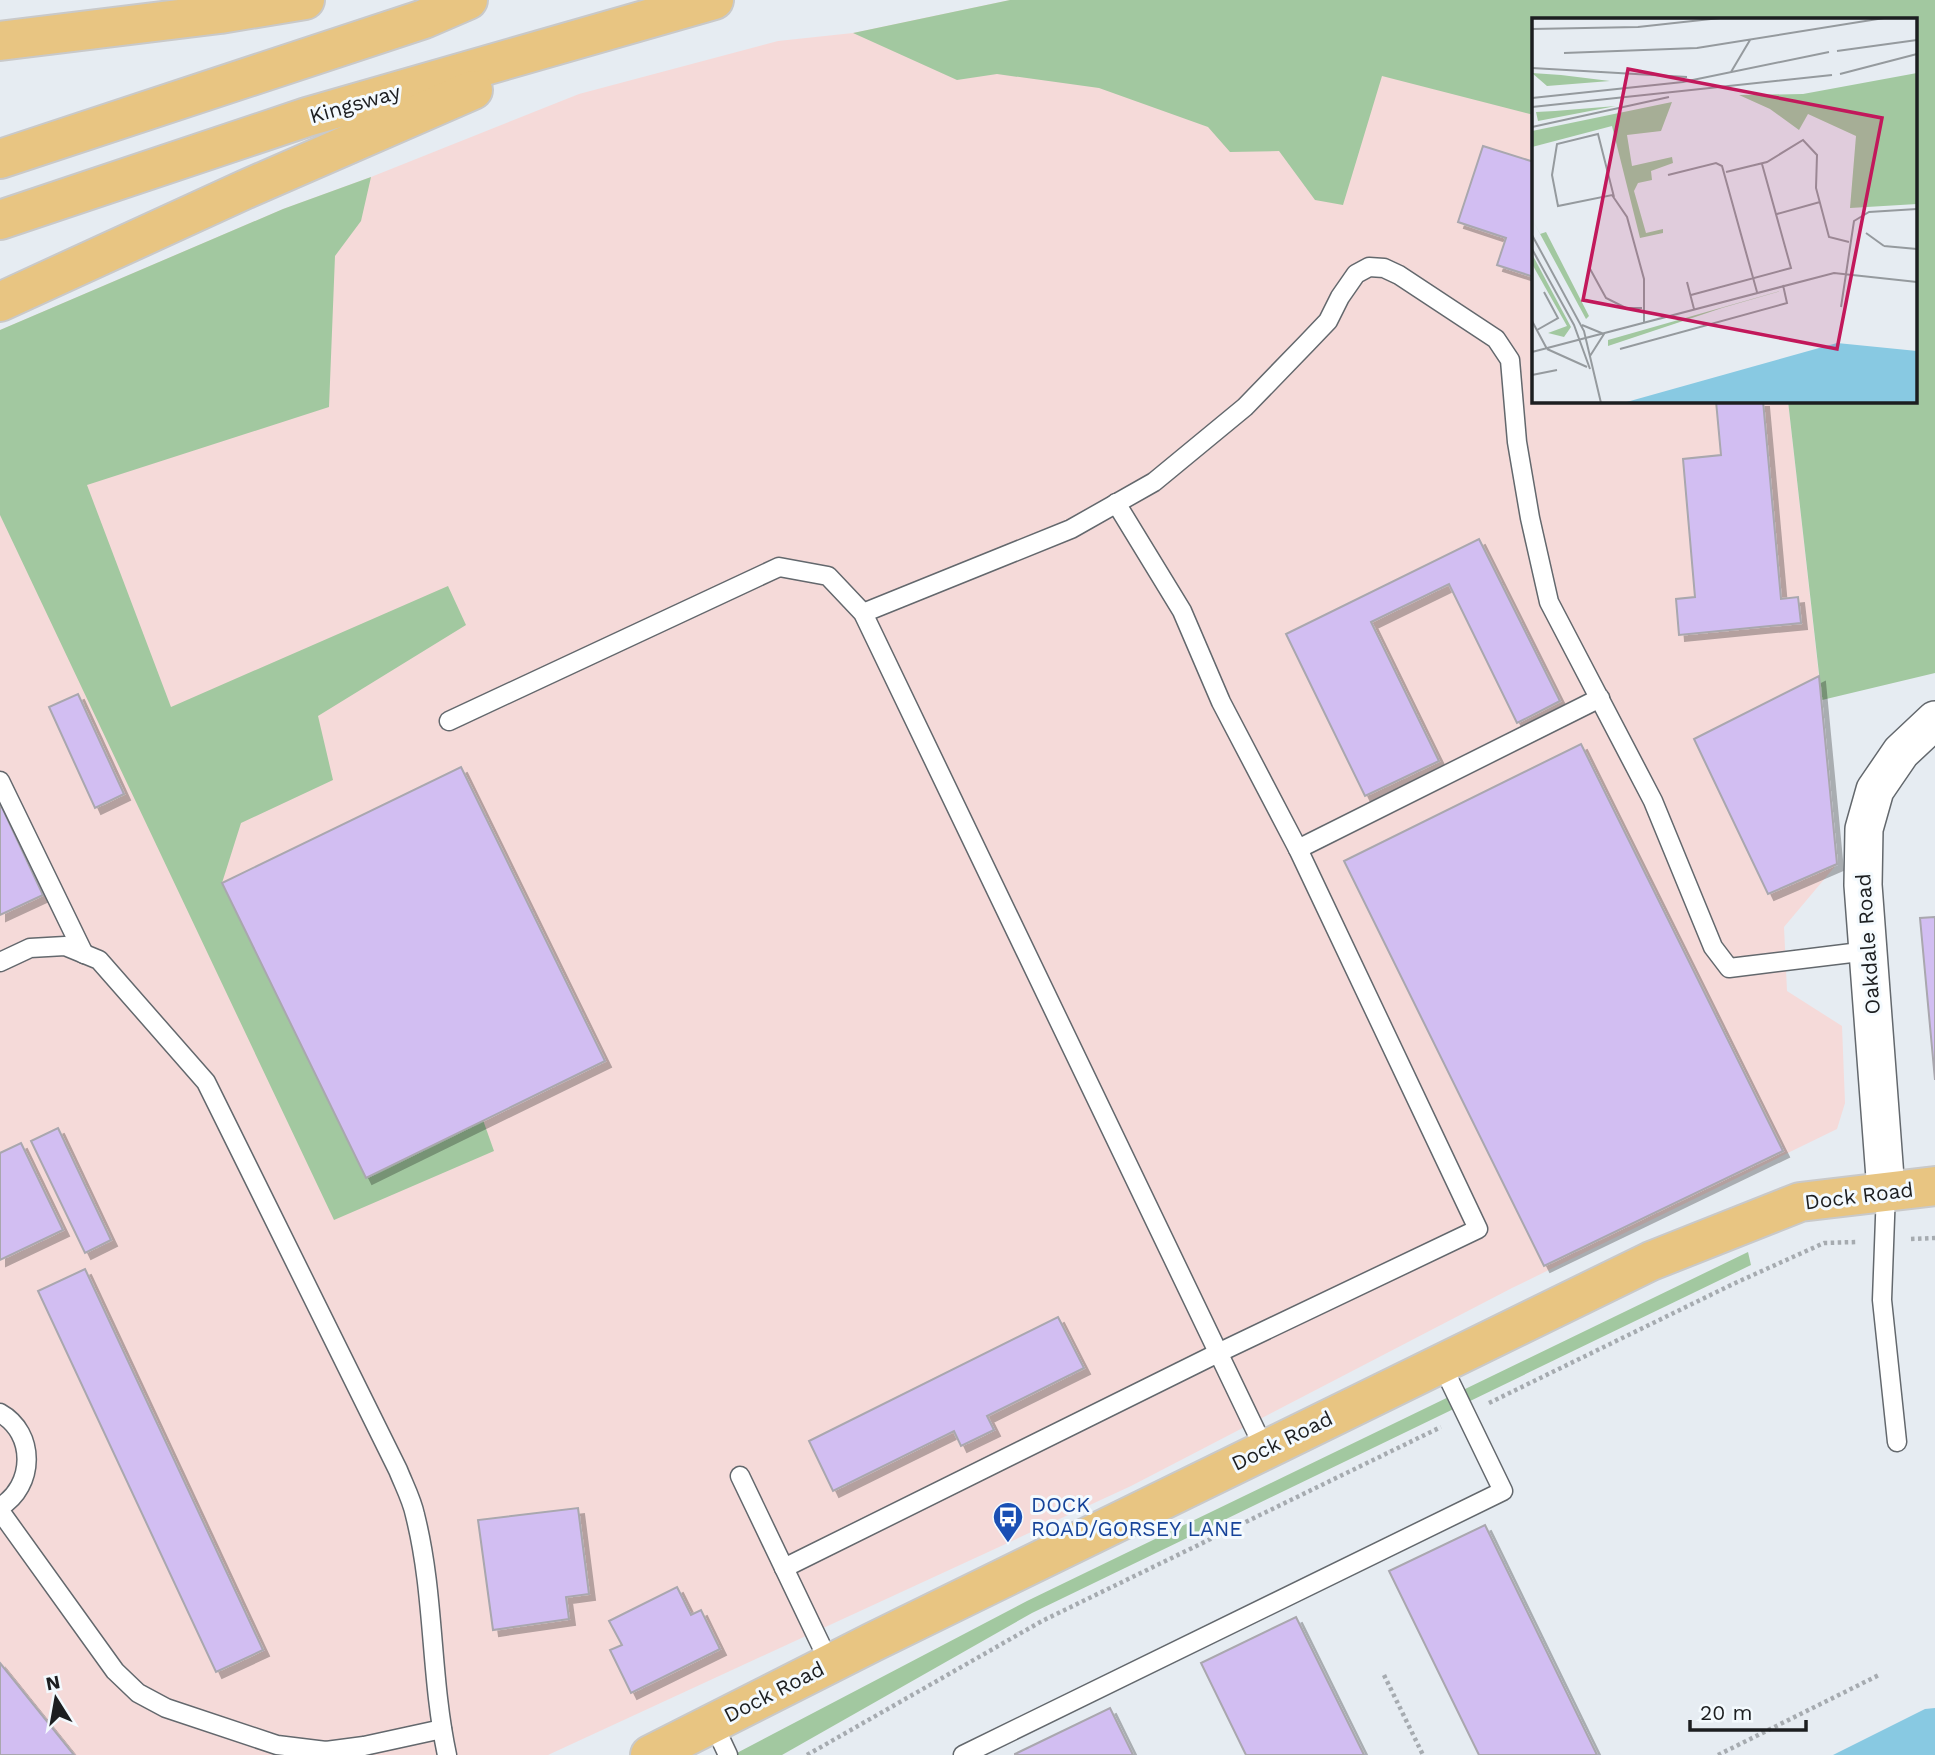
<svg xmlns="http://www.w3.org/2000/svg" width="1935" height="1755" font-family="'Work Sans',sans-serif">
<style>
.industrial{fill:#f5dad9}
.green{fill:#a2c8a0}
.water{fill:#88c9e2}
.building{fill:#d2bef2;stroke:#a9a7ae;stroke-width:2;filter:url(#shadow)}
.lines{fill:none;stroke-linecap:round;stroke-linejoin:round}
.lane-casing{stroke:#63686d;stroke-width:21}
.street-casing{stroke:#63686d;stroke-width:40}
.highway-casing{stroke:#c9c9c9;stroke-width:42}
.path{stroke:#a6abb0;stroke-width:4.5;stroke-dasharray:3.5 3.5;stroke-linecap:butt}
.lane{stroke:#fff;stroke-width:18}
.street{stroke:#fff;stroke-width:37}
.highway{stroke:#e8c582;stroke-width:38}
.labels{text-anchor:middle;stroke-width:6;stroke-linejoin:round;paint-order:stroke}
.street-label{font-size:21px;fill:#1c1e20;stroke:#f4fafe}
.transit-label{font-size:21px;fill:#164399;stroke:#f4fafe;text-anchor:start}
.inset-road{fill:none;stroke:#959a9e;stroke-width:2}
.view{fill:#c2185b;fill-opacity:0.15;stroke:#c2185b;stroke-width:3.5}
.inset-edge{fill:none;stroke:#1c1e20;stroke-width:3.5}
</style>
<defs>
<filter id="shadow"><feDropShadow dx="6" dy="6" stdDeviation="0" flood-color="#0004"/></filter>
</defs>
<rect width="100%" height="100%" fill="#e6ecf2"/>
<path class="industrial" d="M1010,0L1534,19V401H1788L1819,676L1837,864L1784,927L1787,991L1842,1026L1845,1103L1837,1129L1512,1288L1131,1486L548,1755H0V330L283,209L371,177L579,94L778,41L853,33Z"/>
<g class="green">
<path d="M1010,0H1935V673L1822,700L1788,401H1916V19H1534V115L1382,76L1343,205L1315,200L1279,151L1230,152L1208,127L1099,88L997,74L957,80L853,33Z"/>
<path d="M371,177L361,221L335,256L329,407L87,485L171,707L448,586L466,625L318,716L333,780L241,823L222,883L366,1177L483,1120L494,1151L334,1220L0,515V330L283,209Z"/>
<path d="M1748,1252L1751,1265L1032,1613L782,1755H733L1027,1601Z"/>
</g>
<path class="water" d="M1935,1708V1755H1833L1925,1709Z"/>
<g class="building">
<path d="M1483,146L1534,162V277L1497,265L1506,238L1458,222Z"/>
<path d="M1716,401H1763L1781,599L1798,597L1801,623L1679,635L1676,599L1695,597L1683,459L1721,455Z"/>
<path d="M1479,539L1560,701L1517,723L1449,584L1371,622L1439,761L1365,796L1286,634Z"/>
<path d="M1819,676L1837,864L1768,894L1694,739Z"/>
<path d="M78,694L124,794L95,808L49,707Z"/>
<path d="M1581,744L1783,1151L1544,1266L1344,861Z"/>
<path d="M461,767L605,1061L366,1178L222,883Z"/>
<path d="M0,803L43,895L0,915Z"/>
<path d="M1935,917V1080L1920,918Z"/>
<path d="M58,1128L111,1240L85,1253L31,1141Z"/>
<path d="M21,1143L63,1230L0,1260V1153Z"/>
<path d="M85,1269L263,1650L216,1672L38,1291Z"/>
<path d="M1058,1317L1084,1368L987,1416L994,1430L961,1446L954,1431L833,1491L809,1441Z"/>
<path d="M578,1508L589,1594L566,1597L569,1619L493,1630L478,1520Z"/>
<path d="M1485,1525L1597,1755H1479L1389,1571Z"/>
<path d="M677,1587L691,1615L701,1610L720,1649L631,1693L610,1650L622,1645L609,1621Z"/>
<path d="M1296,1617L1364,1755H1246L1201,1663Z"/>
<path d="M0,1663L74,1755H0Z"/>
<path d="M1110,1708L1133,1755H1015V1754Z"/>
</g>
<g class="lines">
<g class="lane-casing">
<g id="lane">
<path d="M863,613L1071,529L1154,482L1245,407L1307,343L1328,321L1340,297L1356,274L1369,267L1384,268L1399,275L1496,339L1510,360L1517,442L1530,518L1549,602L1653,801L1713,947L1729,968L1868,951"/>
<path d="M449,721L779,567L828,576L863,613L1265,1450"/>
<path d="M0,781L84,954"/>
<path d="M1298,849L1600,698"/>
<path d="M0,962L30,948L65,946L99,960L206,1082L398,1470C404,1485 412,1500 415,1515C435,1594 430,1676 447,1755"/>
<path d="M1886,1191L1882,1300L1897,1442"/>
<path d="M0,1413C36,1433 35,1486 0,1507"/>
<path d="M740,1476L830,1664"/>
<path d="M0,1511L115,1671L138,1693L166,1708L277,1745L326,1751L364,1746L442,1729"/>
<path d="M784,1568L1218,1353L1478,1229L1298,849L1221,702L1182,611L1116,503"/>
<path d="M713,1723L728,1755"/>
<path d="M963,1755L1503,1491L1441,1363"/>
</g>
</g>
<g class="street-casing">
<path id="street" d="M1886,1191L1863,885L1864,829L1875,790L1901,752L1935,720"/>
</g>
<g class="highway-casing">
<g id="highway">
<path d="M0,41L220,14L305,0"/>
<path d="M0,159L424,19L468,0"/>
<path d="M0,220L307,117L714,0"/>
<path d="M0,302L244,190L473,90"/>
<path d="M650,1755L873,1642L1651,1261L1800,1202L1935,1186"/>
</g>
</g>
<g class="path">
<path d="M1911,1239L1935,1238"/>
<path d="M1489,1403L1733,1284L1824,1243L1857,1242"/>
<path d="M1384,1675L1423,1755"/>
<path d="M807,1755L1042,1621L1441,1427"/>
<path d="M1718,1755L1881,1674"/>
</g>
<use href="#lane" class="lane"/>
<use href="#street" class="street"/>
<use href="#highway" class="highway"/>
</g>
<defs>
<g id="bus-pin" transform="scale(1.575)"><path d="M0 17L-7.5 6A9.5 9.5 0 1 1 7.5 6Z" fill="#1a4fb4" stroke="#f4fafe"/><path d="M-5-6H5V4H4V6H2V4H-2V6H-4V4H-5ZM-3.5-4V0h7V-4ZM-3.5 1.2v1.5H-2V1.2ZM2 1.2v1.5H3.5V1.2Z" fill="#fff"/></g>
</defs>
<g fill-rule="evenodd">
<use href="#bus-pin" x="1008" y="1517"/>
</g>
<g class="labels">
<g class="street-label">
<text transform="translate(355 104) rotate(-16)" y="7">Kingsway</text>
<text transform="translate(1868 944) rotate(-94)" y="7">Oakdale Road</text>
<text transform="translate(1859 1196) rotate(-7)" y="7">Dock Road</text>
<text transform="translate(1282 1441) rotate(-26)" y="7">Dock Road</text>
<text transform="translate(774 1692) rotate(-27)" y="7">Dock Road</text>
</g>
<g class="transit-label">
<text x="1031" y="1512">DOCK<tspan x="1031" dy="24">ROAD/GORSEY LANE</tspan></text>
</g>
</g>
<g transform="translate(1532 18)">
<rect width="385" height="385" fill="#e6ecf2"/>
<path d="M0,55L29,57L78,63L15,68ZM385,55V186L318,190L324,118L276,96L267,112L238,91L207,77L271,76ZM140,84L129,113L95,117L100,148L140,139L141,145L119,153L120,162L106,165L102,173L114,215L131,211V215L108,220L80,108L0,129V113ZM84,88L6,103L4,94L23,93ZM0,201L8,216L14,214L57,298L54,301ZM0,236L39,309L32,319L16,315L35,308L0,246ZM294,260L190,290L76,328V322Z" fill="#a2c8a0"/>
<path d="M305,325L385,333V385H91Z" fill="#88c9e2"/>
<path class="inset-road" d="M0,11L106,9L188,0M305,33L385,22M32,35L165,30L352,0M0,50L155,59M199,54L218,22M308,56L385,36M0,80L151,64L297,34M0,89L300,57M0,109L137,79M194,154L235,144L271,122L285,137L284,170L297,219L317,224M136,157L184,145L190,148L225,274M82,179L66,116L25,126L20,157L26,188L80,177L95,199L112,261V305M245,196L288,184M334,215L352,228M0,217L52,313L69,385M352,228L385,231M0,231L42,307L58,351M57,249L74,280L94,290H110M155,264L162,291M159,277L259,250L230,146M309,289L322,203L337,194L385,191M0,303L15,331M50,307L72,316L58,338M5,312L26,300L12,274M15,331L55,349M88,331L255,285L251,267M0,334L302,255L385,264M0,357L25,352"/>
<path class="view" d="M96,51L350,100L305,331L51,282Z"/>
<rect width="385" height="385" class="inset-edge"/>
</g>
<g transform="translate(56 1699) rotate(349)" stroke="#f4fafe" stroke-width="5" paint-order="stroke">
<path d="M0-5L12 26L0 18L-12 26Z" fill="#1c1e20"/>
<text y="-10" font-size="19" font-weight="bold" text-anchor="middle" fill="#1c1e20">N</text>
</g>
<path d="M1690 1720v10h116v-10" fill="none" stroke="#1c1e20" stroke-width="3.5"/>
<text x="1700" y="1720" font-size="21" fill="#1c1e20" stroke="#f4fafe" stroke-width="5" paint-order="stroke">20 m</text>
</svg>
